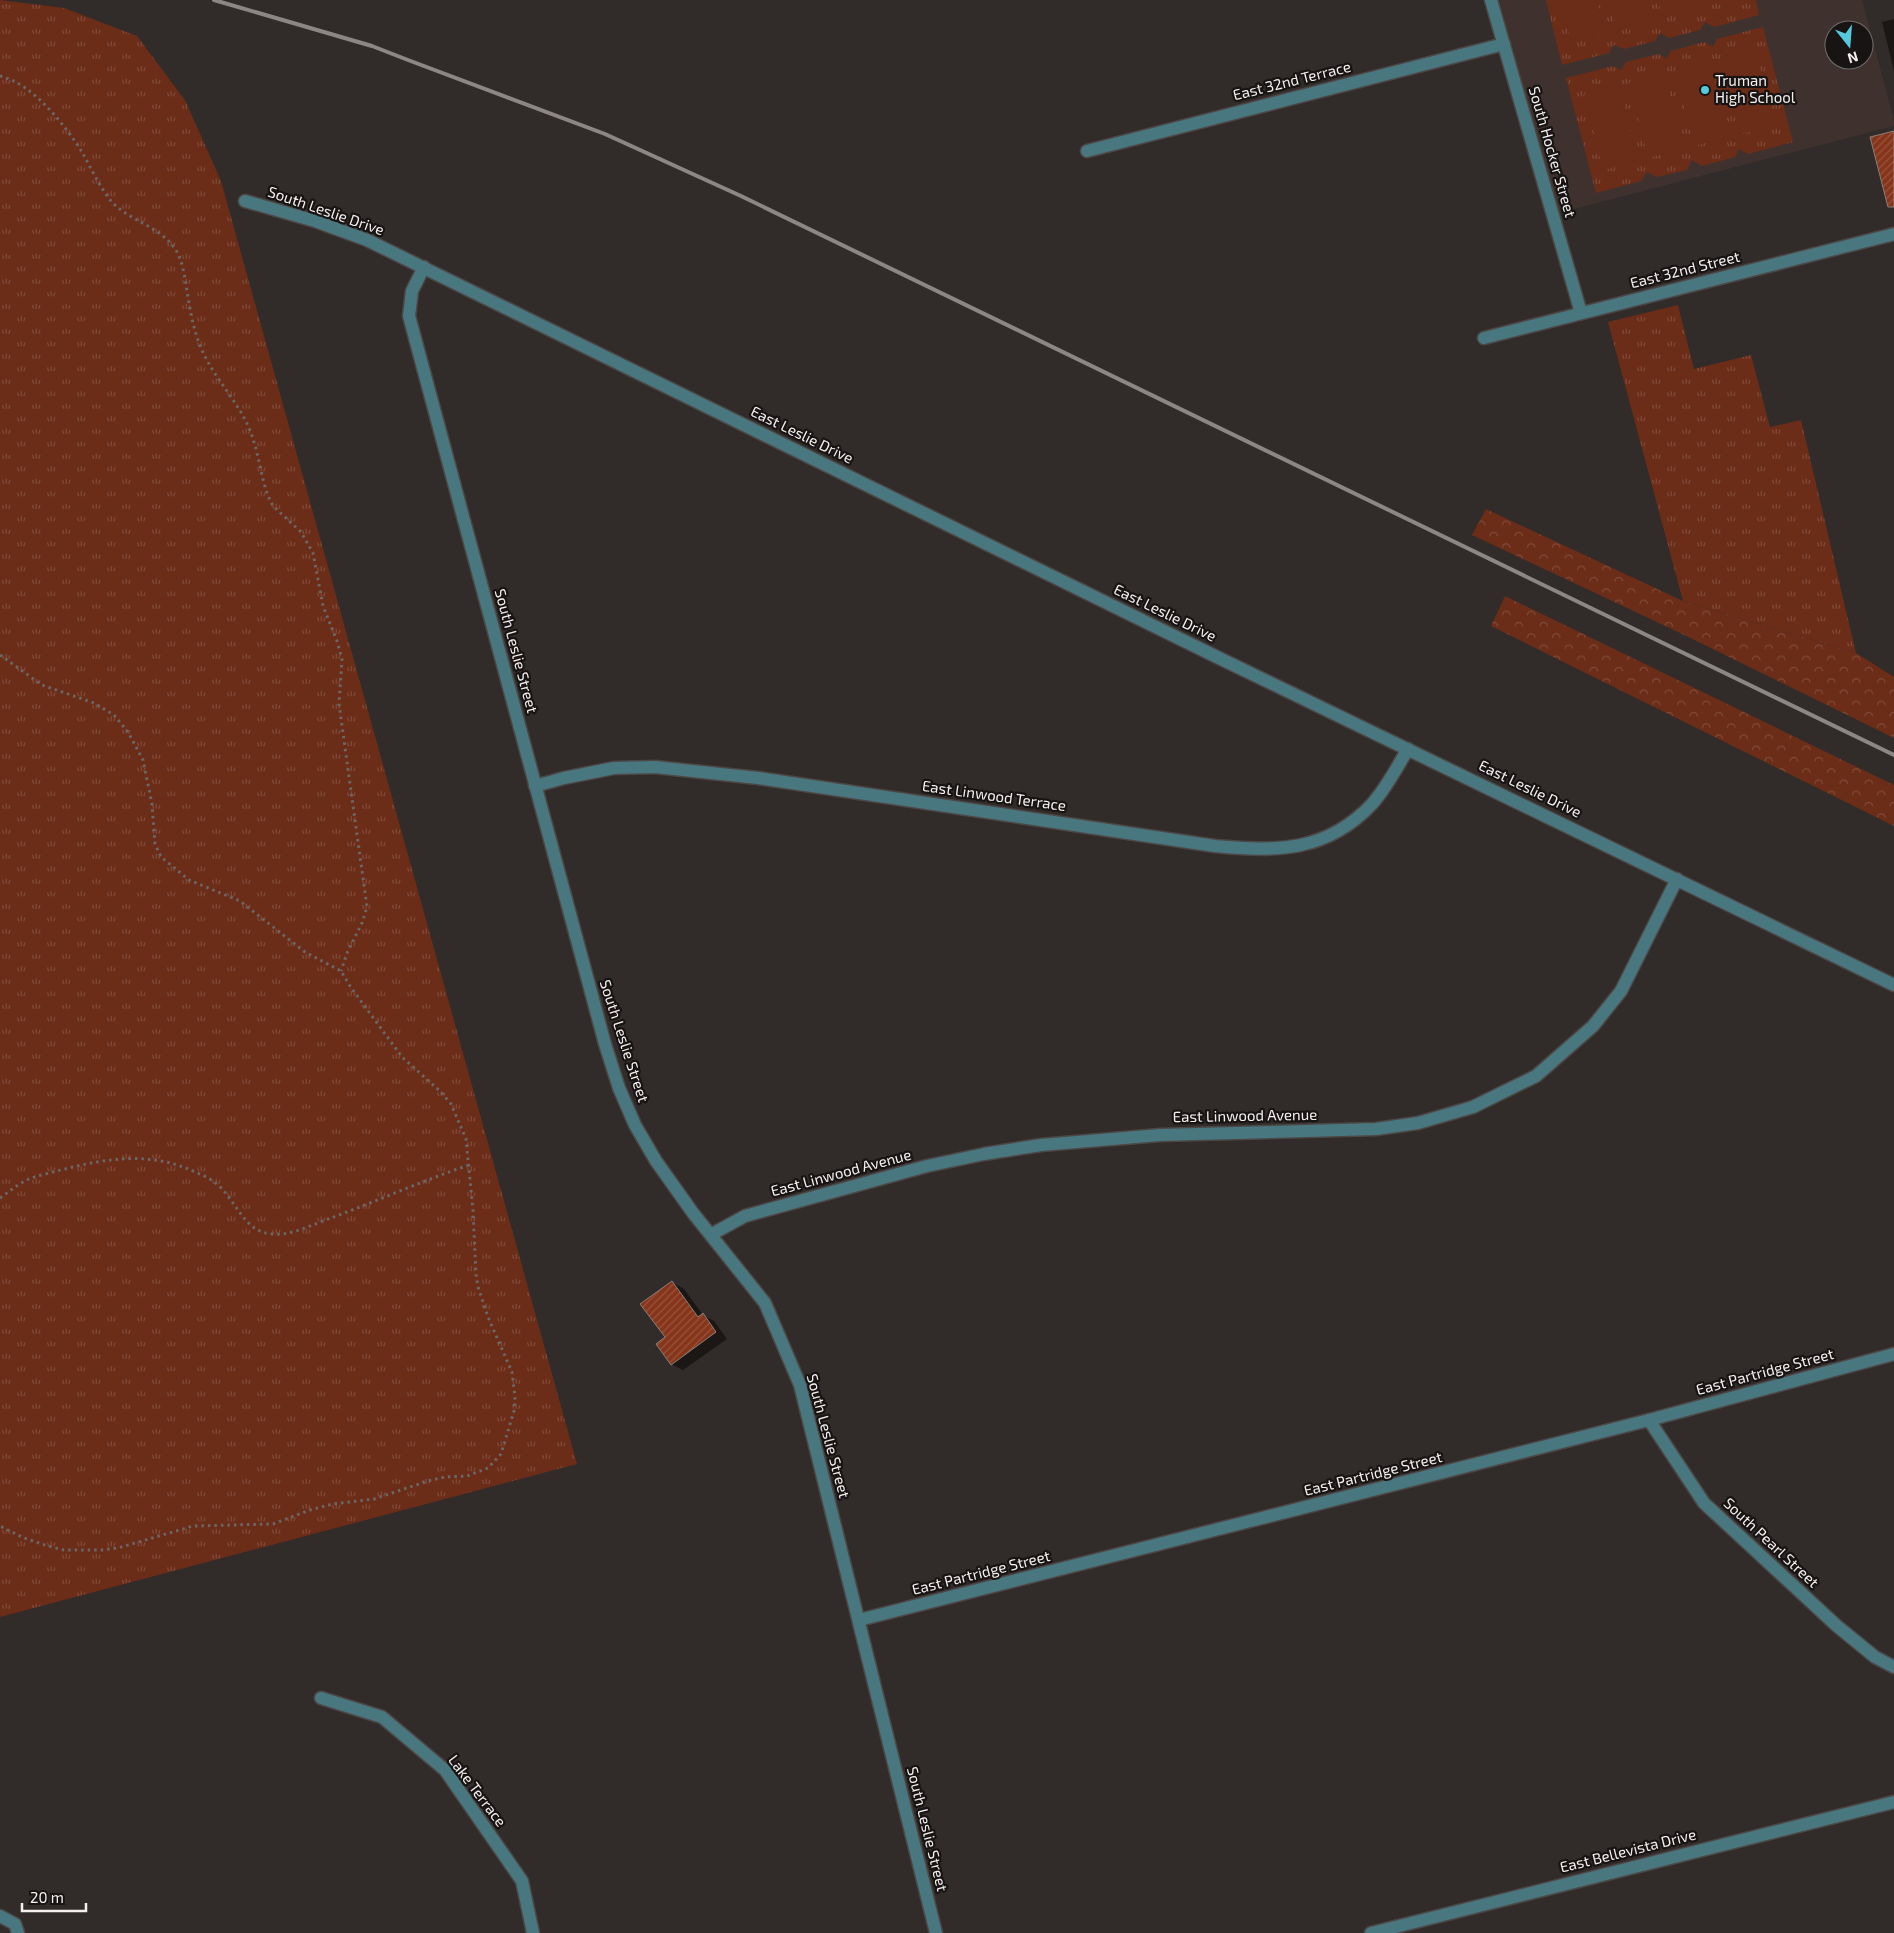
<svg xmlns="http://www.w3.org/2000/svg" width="1894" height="1933" font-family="'Exo 2',sans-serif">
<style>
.built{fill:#3f322e;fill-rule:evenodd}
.grass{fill:url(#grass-tufts)}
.forest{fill:url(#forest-crowns)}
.pitch{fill:#6b2c18}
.shadow{fill:#0007}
.building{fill:url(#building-hatch);stroke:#877f7c}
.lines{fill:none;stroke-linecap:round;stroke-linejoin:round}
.street-casing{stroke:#4c4745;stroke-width:15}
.path{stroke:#6c6665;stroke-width:3;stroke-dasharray:2.5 4;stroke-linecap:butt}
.street{stroke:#48777f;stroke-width:12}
.rail{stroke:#8c8785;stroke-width:4}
.poi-dot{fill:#54cadd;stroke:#171413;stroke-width:2}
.labels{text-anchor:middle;stroke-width:4.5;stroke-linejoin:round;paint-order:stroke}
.street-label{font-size:15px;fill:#f5f0ef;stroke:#171413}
.poi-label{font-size:15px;fill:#f5f0ef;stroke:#171413;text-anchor:start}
</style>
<defs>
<pattern id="grass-tufts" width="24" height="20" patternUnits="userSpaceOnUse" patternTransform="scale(1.25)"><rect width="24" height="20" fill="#6b2c18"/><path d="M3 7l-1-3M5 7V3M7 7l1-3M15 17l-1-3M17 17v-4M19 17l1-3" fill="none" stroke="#814b3a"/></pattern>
<pattern id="forest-crowns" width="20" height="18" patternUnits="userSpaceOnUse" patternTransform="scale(1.25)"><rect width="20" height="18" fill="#6b2c18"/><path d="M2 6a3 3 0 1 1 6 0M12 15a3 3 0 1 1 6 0" fill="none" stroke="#814b3a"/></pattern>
<pattern id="building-hatch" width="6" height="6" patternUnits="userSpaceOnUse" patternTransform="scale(1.25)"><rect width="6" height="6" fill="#86351a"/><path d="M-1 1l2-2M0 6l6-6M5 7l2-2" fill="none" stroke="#98533c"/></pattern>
</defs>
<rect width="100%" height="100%" fill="#312b29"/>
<path class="built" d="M1499,0H1862L1894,120V126L1558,213ZM1834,30H1864V60H1834Z"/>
<g class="grass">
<path d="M0,0L64,8L137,36L185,100L221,181L577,1464L0,1617Z"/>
<path d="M1546,0H1756L1759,15L1714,27L1705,22L1700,30L1669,38L1660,33L1655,41L1624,49L1614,45L1609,53L1562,65Z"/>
<path d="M1763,27L1793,142L1748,154L1739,149L1735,157L1702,166L1692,160L1687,170L1657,177L1647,172L1641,181L1596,193L1566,78L1613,66L1621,70L1626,62L1659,54L1666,59L1671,51L1704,42L1713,47L1717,39Z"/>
<path d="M1678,305L1694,369L1751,355L1770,427L1801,420L1856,653L1683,601L1608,322Z"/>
</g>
<g class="forest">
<path d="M1486,509L1683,601L1856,653L1894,677V738L1676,631L1472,535Z"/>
<path d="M1505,596L1894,785V826L1491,626Z"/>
</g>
<g class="pitch">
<path d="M1560,0H1597L1605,32L1571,41Z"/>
<path d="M1609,0H1645L1650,20L1616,29Z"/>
<path d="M1658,0H1694L1696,9L1662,18Z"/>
<path d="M1756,50L1774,126L1740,134L1721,59Z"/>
<path d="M1710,62L1729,137L1694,146L1675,70Z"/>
<path d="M1664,74L1683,149L1648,158L1629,82Z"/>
<path d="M1619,85L1637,161L1603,170L1584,94Z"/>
</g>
<g class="shadow">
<path d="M1894,19V71L1882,22Z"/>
<path d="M672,1282L684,1289L703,1315L714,1321L727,1339L683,1370L671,1364L667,1338Z"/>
</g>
<g class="building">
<path d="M1894,131V207H1888L1870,137Z"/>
<path d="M672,1281L698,1317L703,1313L716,1332L671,1365L656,1344L665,1337L640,1304Z"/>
</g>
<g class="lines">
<g class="street-casing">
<g id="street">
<path d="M1491,0L1581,313"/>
<path d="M1087,151L1504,44"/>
<path d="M245,201L315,221L367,240L1219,658L1894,985"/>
<path d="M424,267L412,291L409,316L605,1044L619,1088L635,1125L656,1161L693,1213L765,1303L800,1385L936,1933"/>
<path d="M1484,338L1894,234"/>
<path d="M535,786L564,778L614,768L655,767L758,778L1215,846C1276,852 1327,852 1372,804C1387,787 1397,767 1408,749"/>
<path d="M712,1234L745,1216L927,1166L984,1154L1041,1145L1160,1135L1376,1129L1418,1123L1473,1107L1536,1076L1593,1026L1621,991L1677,879"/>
<path d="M1649,1420L1704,1503L1837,1626L1875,1657L1894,1667"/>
<path d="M859,1620L1649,1420L1894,1354"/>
<path d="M321,1698L382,1717L445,1770L522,1881L533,1933"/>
<path d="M0,1916L15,1924L18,1933"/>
<path d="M1371,1933L1894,1802"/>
</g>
</g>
<g class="path">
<path d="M0,76C32,83 65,125 82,152C91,168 99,186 111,201C130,222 162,226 177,252C182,261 184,273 186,284C189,304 192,324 199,343C211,375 236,398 249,428C259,451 260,476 269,498L273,506L301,532L313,553L323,606L337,641L342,659L339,704L367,907L362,923L347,953L341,971"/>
<path d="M0,655L42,685L94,703L114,715L128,732L143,760L152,804L155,844L161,857L189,880L240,901L305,952L341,971L350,986L402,1057L441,1092L451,1104L466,1139L473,1210L476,1274L478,1287L488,1317L512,1372L515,1397L514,1411L501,1454L488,1468L467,1476L445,1477L428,1481L374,1499L333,1504L310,1510L273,1524L193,1526L118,1548L102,1550H64L48,1546L24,1538L0,1526"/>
<path d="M0,1198C10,1191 18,1184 29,1179C39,1175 51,1173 61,1170C107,1158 151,1151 195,1172C203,1175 211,1179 218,1185C237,1202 244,1232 272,1234C292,1236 313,1224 331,1218C377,1201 422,1181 469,1165"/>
</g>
<use href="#street" class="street"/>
<path class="rail" d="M214,0L372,46L408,60L605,134L741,196L1894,755"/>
</g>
<circle class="poi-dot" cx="1705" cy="90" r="5"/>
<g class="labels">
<g class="street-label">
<text transform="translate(1292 81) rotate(-14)" y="5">East 32nd Terrace</text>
<text transform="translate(1552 152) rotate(74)" y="5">South Hocker Street</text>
<text transform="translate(326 211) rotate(19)" y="5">South Leslie Drive</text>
<text transform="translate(1685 270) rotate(-14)" y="5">East 32nd Street</text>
<text transform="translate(802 435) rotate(26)" y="5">East Leslie Drive</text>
<text transform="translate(1165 613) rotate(26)" y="5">East Leslie Drive</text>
<text transform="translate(516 651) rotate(75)" y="5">South Leslie Street</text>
<text transform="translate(1530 789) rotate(26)" y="5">East Leslie Drive</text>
<text transform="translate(994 796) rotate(8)" y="5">East Linwood Terrace</text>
<text transform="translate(624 1041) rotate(72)" y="5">South Leslie Street</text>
<text transform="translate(1245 1116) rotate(-1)" y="5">East Linwood Avenue</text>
<text transform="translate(841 1173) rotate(-15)" y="5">East Linwood Avenue</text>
<text transform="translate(1765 1372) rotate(-15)" y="5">East Partridge Street</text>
<text transform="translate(828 1436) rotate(75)" y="5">South Leslie Street</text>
<text transform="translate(1373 1474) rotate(-14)" y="5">East Partridge Street</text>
<text transform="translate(1771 1543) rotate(43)" y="5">South Pearl Street</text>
<text transform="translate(981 1573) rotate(-14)" y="5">East Partridge Street</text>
<text transform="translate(477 1791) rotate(53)" y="5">Lake Terrace</text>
<text transform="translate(927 1829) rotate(76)" y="5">South Leslie Street</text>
<text transform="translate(1628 1851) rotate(-14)" y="5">East Bellevista Drive</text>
</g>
<g class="poi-label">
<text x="1715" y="86">Truman<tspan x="1715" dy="17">High School</tspan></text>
</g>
</g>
<g transform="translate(1849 45) rotate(163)"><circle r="24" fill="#171413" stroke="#706c6b"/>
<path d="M0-4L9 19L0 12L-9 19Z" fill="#54cadd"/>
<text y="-8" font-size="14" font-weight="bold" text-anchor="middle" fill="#f5f0ef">N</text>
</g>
<path d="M22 1903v8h64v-8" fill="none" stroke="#f5f0ef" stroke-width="2.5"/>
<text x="30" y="1903" font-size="15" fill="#f5f0ef" stroke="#171413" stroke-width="4" paint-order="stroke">20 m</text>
</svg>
